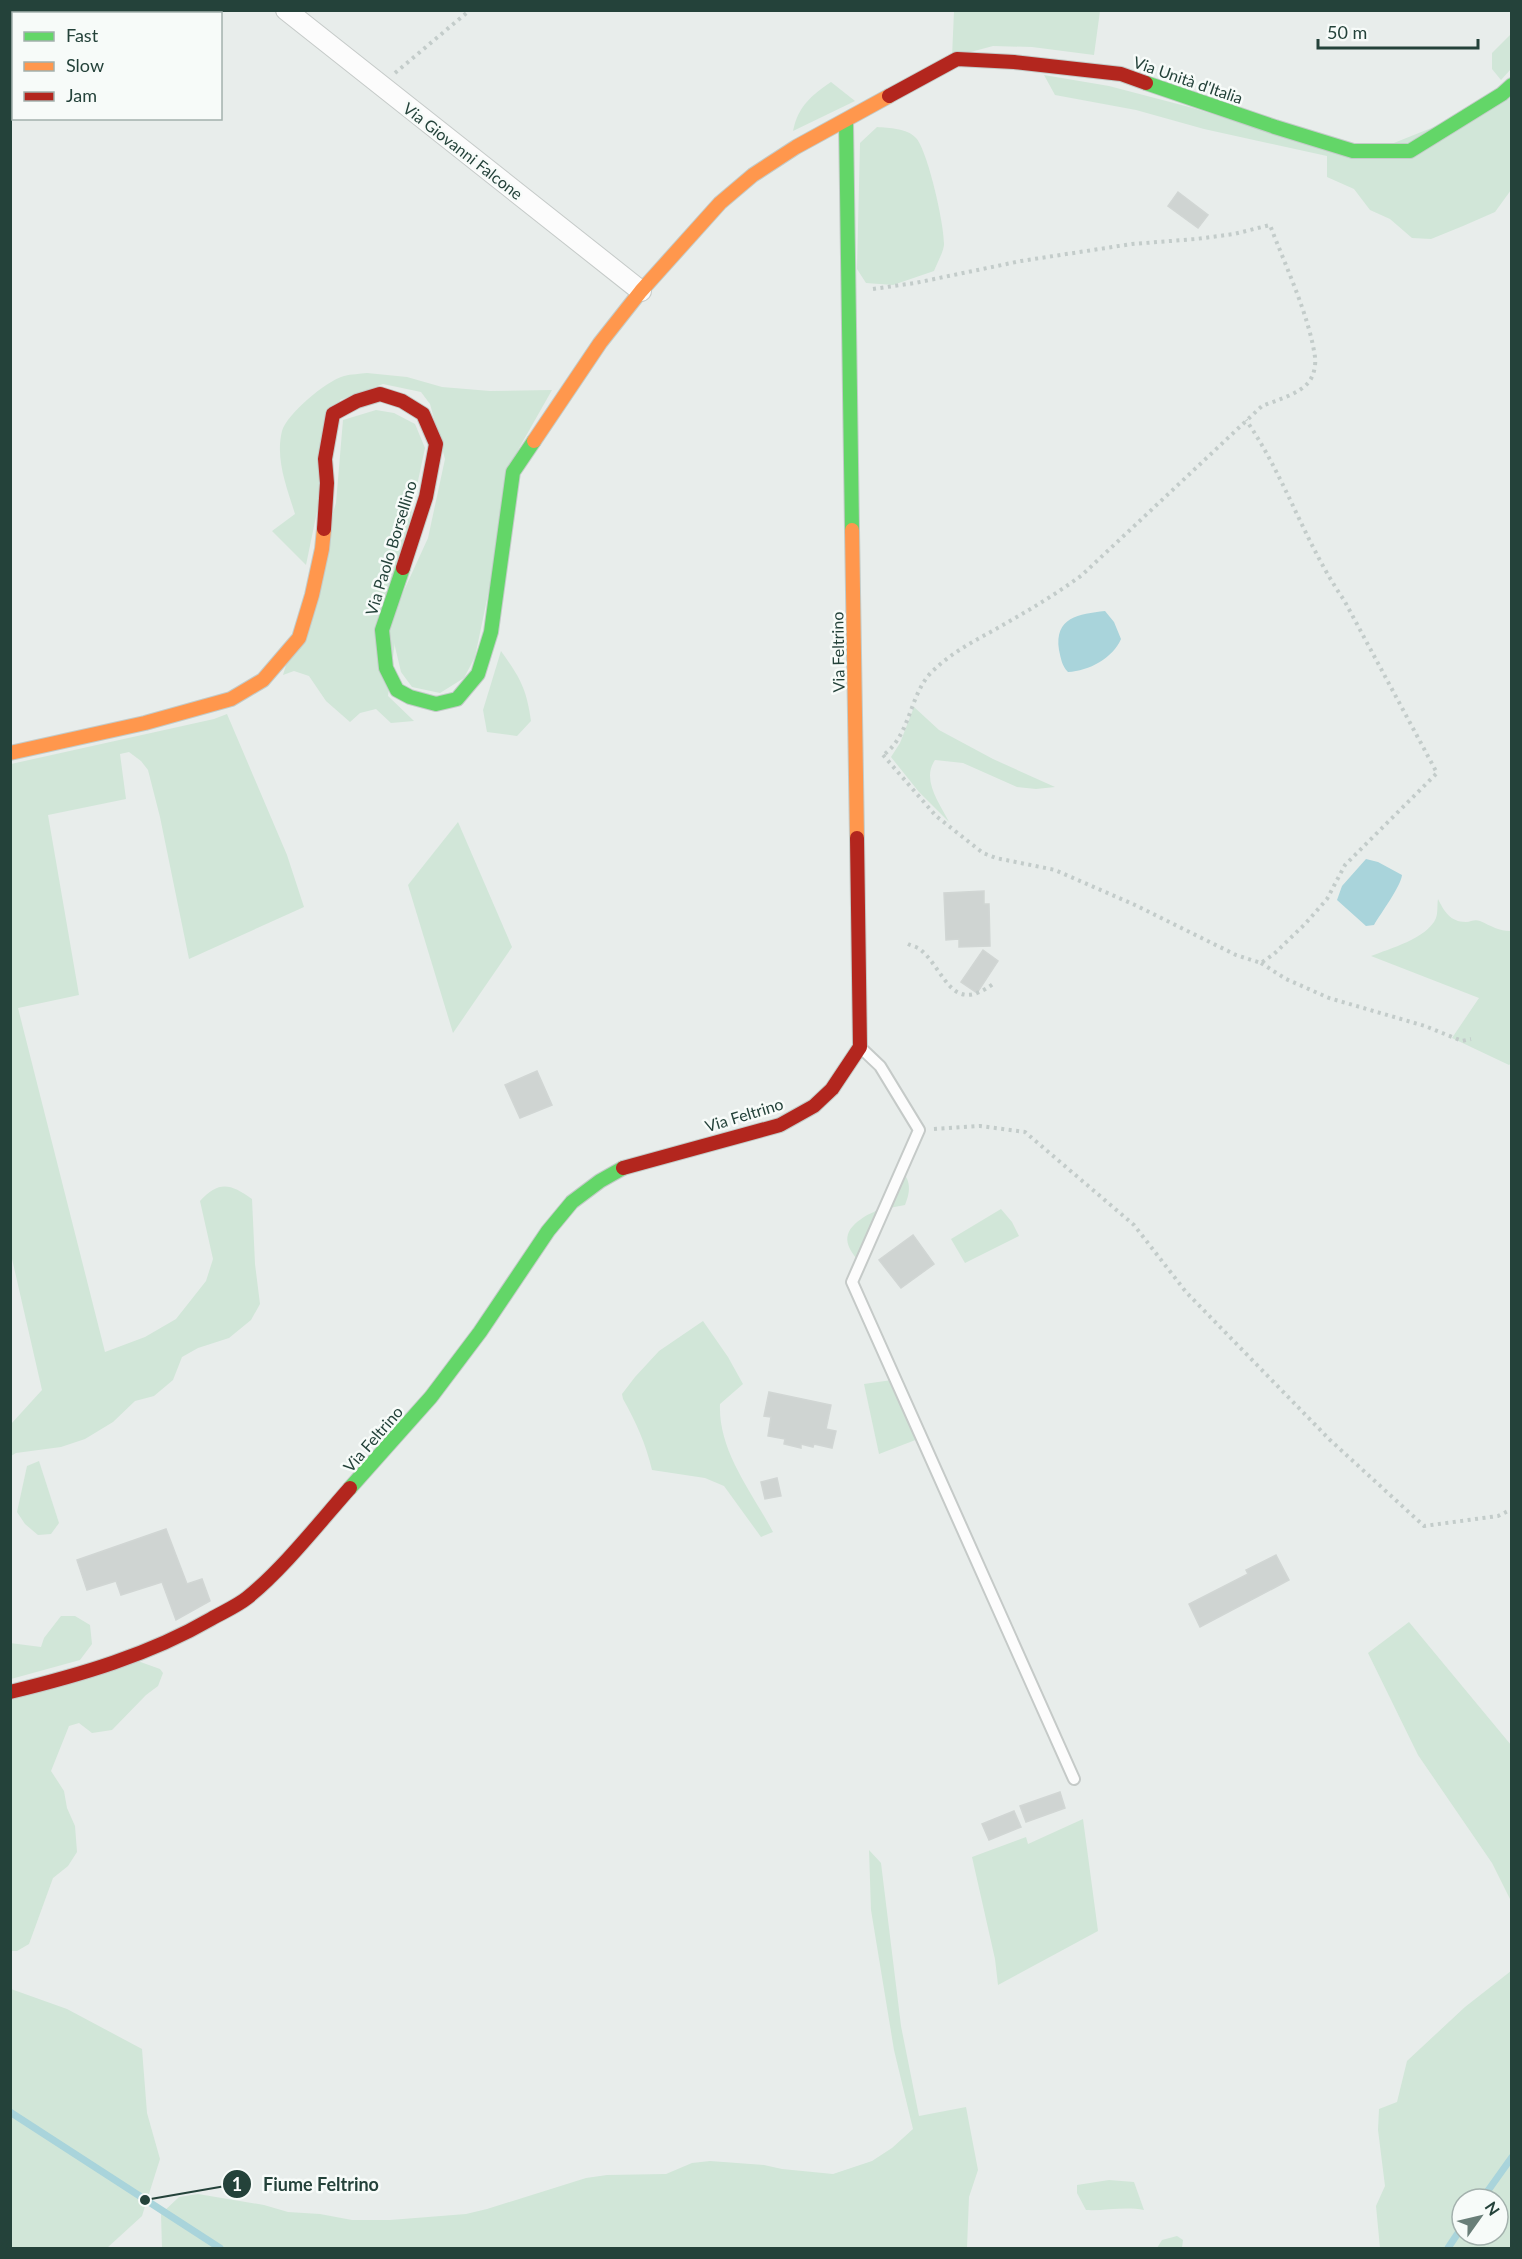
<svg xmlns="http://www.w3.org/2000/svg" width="1522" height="2259" font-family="Lato,sans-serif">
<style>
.green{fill:#d1e6d8;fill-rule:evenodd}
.water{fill:#a9d4db}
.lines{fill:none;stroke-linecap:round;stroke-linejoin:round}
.stream{stroke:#a9d4db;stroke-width:7}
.building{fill:#cfd4d2;stroke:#d1d6d4;stroke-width:1.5}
.lane-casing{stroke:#c5cac8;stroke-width:14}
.street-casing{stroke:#c5cac8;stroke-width:22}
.fast-casing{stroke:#c3cbc8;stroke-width:16}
.slow-casing{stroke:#c3cbc8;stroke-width:16}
.jam-casing{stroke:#c3cbc8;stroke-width:16}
.path{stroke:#c3ccca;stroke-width:4;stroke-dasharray:3 4.5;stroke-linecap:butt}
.lane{stroke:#fcfcfc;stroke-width:10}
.street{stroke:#fcfcfc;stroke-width:20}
.fast{stroke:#63d668;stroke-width:14}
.slow{stroke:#ff974d;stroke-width:14}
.jam{stroke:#b3261e;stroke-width:14}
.labels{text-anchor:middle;stroke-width:5;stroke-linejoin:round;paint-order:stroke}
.street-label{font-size:16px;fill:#24423a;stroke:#f7fbf9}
.leader{fill:none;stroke:#24423a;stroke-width:2}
.callout-dot{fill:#24423a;stroke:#f7fbf9;stroke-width:2}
.mark-label{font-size:18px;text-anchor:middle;font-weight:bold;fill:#fff}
.callout-label{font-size:18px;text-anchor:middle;font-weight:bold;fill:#24423a;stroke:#f7fbf9;stroke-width:5;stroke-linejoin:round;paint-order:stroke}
</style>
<rect width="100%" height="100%" fill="#e8edeb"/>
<g class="green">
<path d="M954,11H1100L1094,55L1032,47L993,46L952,57Z"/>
<path d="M1511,34V69L1501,80L1492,69V53Z"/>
<path d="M1044,75L1109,86L1193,108L1354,159L1511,96V190L1495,212L1463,226L1431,239L1412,238L1390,219L1370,210L1354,189L1327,177V156L1204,129L1136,110L1055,95Z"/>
<path d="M831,82L855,101L793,131C798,106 811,96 831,82Z"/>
<path d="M877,127C889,128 907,128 916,138C928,151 945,227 944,245C943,253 937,263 934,271L893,285L866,283L857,269L860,143Z"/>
<path d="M367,373L407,377L442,387L490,391L552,390L518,450L475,657L464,678L440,693L412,687L401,672L392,634L401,597L428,538L445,459L430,404L421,392L383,384L340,400L306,565L272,531L295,514C287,488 275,459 282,431C287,414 326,381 344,376C351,374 360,374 367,373Z"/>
<path d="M376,410L394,413L415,424L425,448L412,509L388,696L414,721L391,723L376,709L360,713L350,722L326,701L309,676L294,671L283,675L336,503L343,420Z"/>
<path d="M501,651C520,678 526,687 531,721L517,736L487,732L483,710Z"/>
<path d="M914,707L939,730L993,759L1055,787L1036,789L1017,787L963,763L935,760C921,780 940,804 949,822L919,792L891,757L900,743Z"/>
<path d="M227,714L287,855L304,907L189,959L160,817L148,770L141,761L129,752L120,754L126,799L48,815L79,995L18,1008L105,1352L145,1337L176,1319L206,1281L213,1259L200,1201C219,1180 231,1184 252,1199L255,1264L260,1304L251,1320L229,1338L198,1348L182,1357L173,1380L154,1396L135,1401L113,1422L85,1439L61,1447L16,1453L11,1456V1424L42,1390L10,1250L11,764L214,719Z"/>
<path d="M458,822L512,947L453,1033L408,885Z"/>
<path d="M1438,899C1444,911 1450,922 1466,922C1471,922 1474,919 1480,921C1491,926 1499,931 1511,931L1512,1062L1509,1065L1452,1038L1479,998L1371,956C1389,949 1428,938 1436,918C1438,913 1437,905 1438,899Z"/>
<path d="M900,1168C911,1181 911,1190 905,1205L889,1208L879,1225V1235L876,1243L870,1251L858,1260C842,1242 844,1230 864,1217C868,1214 873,1213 877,1210C888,1200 894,1181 900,1168Z"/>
<path d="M1001,1209L1012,1222L1019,1236L965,1263L951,1239Z"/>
<path d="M703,1321L728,1357L743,1384L720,1404C718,1451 752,1492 773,1532L761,1537L724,1486L705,1478L652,1470C646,1444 636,1422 623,1399L622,1394L635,1377L659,1351Z"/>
<path d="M892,1380L918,1439L879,1454L864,1384Z"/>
<path d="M39,1461L59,1523L51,1534L38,1535L25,1524L17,1512L27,1466Z"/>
<path d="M61,1616H75L90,1625L92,1644L80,1660L11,1679L10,1643L41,1647L44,1638Z"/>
<path d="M1409,1622L1511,1745V1901L1492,1863L1418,1755L1368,1653Z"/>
<path d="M135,1660L160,1669L163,1673L158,1686L146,1695L112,1730L92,1733L79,1723L69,1726L51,1771L64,1791L67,1808L75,1826L77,1852L68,1866L53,1878L29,1944L17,1951H11V1697Z"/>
<path d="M1083,1819L1098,1931L998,1985L995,1959L972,1857L1026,1837L1028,1844Z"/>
<path d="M869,1850L881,1863L901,2026L919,2116L966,2107L978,2170L969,2197L967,2248H162L161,2214L179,2197L198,2194L264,2205L288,2212L320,2214L352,2220H390L466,2214L487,2209L586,2178L607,2175L666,2174L692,2163L710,2161L764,2165L782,2169L833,2174L872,2161L892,2148L913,2129L894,2050L871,1910Z"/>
<path d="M1511,1971V2248H1380L1376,2206L1385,2186L1378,2130L1379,2109L1397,2102L1407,2061L1465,2007ZM1462,2199H1498V2235H1462Z"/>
<path d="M11,1989L67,2009L142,2049L147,2113L160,2159L142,2216L107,2248H11Z"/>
<path d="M1109,2180L1134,2182L1144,2210C1125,2206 1105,2211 1086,2210L1077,2193V2185Z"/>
<path d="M1177,2236L1183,2240L1182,2248H1157L1162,2240Z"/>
</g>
<g class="water">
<path d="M1105,611L1114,622L1121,639C1113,658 1089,671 1068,672C1062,666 1061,659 1059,650C1054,617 1079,614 1105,611Z"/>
<path d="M1366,859L1378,862L1402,875C1401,886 1381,913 1374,925L1366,926L1337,900L1342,886Z"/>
</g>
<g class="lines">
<g class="stream">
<path d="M10,2112L220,2248"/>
<path d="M1482,2199L1512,2157"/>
<path d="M1448,2248L1462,2227"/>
</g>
</g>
<g class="building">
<path d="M1178,192L1208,215L1198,228L1168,206Z"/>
<path d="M984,891V904H989L990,946L959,947V939L946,940L944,893Z"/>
<path d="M983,950L998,961L977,993L961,982Z"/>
<path d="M537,1071L552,1105L520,1118L505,1085Z"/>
<path d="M913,1235L934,1264L901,1288L879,1260Z"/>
<path d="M769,1392L831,1405L826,1429L836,1431L832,1448L814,1444L813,1447L801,1444V1448L784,1444L785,1439L768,1436L771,1417L764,1416Z"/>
<path d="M777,1478L781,1496L765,1499L761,1482Z"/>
<path d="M166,1529L187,1584L202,1579L210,1601L176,1620L162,1582L121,1595L116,1581L87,1590L77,1560Z"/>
<path d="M1276,1555L1289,1580L1200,1627L1189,1604L1248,1574L1246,1570Z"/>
<path d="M1060,1792L1065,1808L1026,1822L1020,1806Z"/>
<path d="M1014,1811L1021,1827L989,1840L982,1824Z"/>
</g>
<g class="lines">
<g class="lane-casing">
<path id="lane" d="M860,1047L880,1066L919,1130L852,1282L1074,1779"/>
</g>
<g class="street-casing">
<path id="street" d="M286,10L641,291"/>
</g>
<g class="fast-casing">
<g id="fast">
<path d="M1146,83L1275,127L1353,151H1410L1502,94L1512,85"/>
<path d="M846,121L852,530"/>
<path d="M403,568L382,630L386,668L397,690L410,697L436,704L457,699L478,674L491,632L513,472L534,441"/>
<path d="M350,1488L431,1397L480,1332L548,1231L572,1202L600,1181L623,1168"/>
</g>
</g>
<g class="slow-casing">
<g id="slow">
<path d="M534,441L600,343L641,291L720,203L753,175L796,147L889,96"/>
<path d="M852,530L857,838"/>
<path d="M10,753L145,723L231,699L263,680L299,638L312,595L322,549L324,529"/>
</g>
</g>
<g class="jam-casing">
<g id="jam">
<path d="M889,96L957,59L1014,62L1121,74L1146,83"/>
<path d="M324,529L327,483L325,459L333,414L357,401L380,394L402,401L423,414L436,444L426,497L403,568"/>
<path d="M623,1168L780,1125L814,1106L832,1089L860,1047L857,838"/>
<path d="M10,1692C80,1675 149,1655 211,1619C223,1612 237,1606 247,1598C284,1568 318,1524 350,1488"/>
</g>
</g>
<g class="path">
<path d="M395,73L470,10"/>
<path d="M873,289L915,283L1021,261L1132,244L1196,239L1234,234L1270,225C1285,265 1309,315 1315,357C1316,365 1314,376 1308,383C1297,395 1277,400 1262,406L1082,575C1055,595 1026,612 996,629C972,642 947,655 928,676C909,700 909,737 883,755"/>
<path d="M883,755L936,816L983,853L996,858L1055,870L1135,905L1236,955L1261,963L1274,954L1305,924L1327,899L1345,865L1437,773L1344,600C1305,544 1285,476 1246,420"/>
<path d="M908,944C912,946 918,947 921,950C946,972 951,1015 993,984"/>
<path d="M1261,963L1286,979L1329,998L1425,1026L1462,1041L1471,1039"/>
<path d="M934,1129L980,1126L1025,1132L1134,1225L1186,1292L1330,1440L1424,1526L1498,1516L1512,1509"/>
</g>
<use href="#lane" class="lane"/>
<use href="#street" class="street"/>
<use href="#fast" class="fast"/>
<use href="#slow" class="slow"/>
<use href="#jam" class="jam"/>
</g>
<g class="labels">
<g class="street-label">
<text transform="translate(1188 80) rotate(19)" y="6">Via Unità d'Italia</text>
<text transform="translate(463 151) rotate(38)" y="6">Via Giovanni Falcone</text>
<text transform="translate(391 548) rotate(-73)" y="6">Via Paolo Borsellino</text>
<text transform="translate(838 652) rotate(-91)" y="6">Via Feltrino</text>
<text transform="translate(744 1115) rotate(-17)" y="6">Via Feltrino</text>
<text transform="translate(373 1439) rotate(-49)" y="6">Via Feltrino</text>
</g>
</g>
<path class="leader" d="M145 2200L237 2184"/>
<g class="callout-dot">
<circle cx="145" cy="2200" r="6"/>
<circle cx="237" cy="2184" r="15"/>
</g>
<g class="mark-label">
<text x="237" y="2191">1</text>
</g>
<g class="callout-label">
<text x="321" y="2191">Fiume Feltrino</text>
</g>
<rect width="1522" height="2259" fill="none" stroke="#24423a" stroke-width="24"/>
<rect x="12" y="12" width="210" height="108" fill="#f7fbf9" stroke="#a3b1ad" stroke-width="1.5"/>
<rect x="24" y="32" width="30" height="9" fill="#63d668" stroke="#a3b1ad" stroke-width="1.5"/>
<text x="66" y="42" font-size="18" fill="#24423a">Fast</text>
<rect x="24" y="62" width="30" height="9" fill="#ff974d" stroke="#a3b1ad" stroke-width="1.5"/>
<text x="66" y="72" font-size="18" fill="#24423a">Slow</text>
<rect x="24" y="92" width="30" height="9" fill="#b3261e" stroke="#a3b1ad" stroke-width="1.5"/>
<text x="66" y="102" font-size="18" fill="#24423a">Jam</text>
<g transform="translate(1480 2217) rotate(56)"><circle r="28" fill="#f7fbf9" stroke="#a3b1ad" stroke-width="1.5"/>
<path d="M0-4.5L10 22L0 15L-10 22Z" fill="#697e78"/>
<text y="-9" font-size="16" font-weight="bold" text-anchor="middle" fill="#24423a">N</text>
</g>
<path d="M1318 39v9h160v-9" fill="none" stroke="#24423a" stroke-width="3"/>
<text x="1327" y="39" font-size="18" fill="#24423a" stroke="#f7fbf9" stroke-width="4.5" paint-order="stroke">50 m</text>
</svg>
